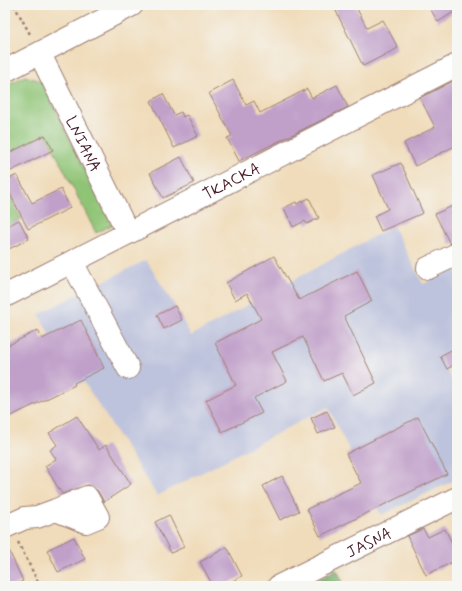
<svg xmlns="http://www.w3.org/2000/svg" width="462" height="591" font-family="Mynerve,sans-serif">
<style>
.industrial{fill:#bec3dd}
.green{fill:#8fc476;stroke:#6c7250}
.forest{fill:#73aa67;stroke:#5e6449}
.building{fill:#c09fc9}
.lines{fill:none;stroke-linecap:round;stroke-linejoin:round}
.minor-casing{stroke:#9d7e72;stroke-width:24}
.path{stroke:#9d7e72;stroke-width:2.5;stroke-dasharray:3 3;stroke-linecap:butt}
.minor{stroke:#fff;stroke-width:22}
.labels{text-anchor:middle;stroke-width:3.5;stroke-linejoin:round;paint-order:stroke}
.street-label{font-size:16px;fill:#4a1f2b;stroke:#f6f6f2}
</style>
<rect width="100%" height="100%" fill="#f6f6f2"/>
<filter id="ink" filterUnits="userSpaceOnUse"><feTurbulence type="fractalNoise" baseFrequency=".025" numOctaves="2"/><feDisplacementMap in="SourceGraphic" scale="8" xChannelSelector="R" yChannelSelector="G"/><feConvolveMatrix kernelMatrix="1 2 1 2 8 2 1 2 1" color-interpolation-filters="sRGB"/></filter>
<filter id="wash" filterUnits="userSpaceOnUse"><feTurbulence type="fractalNoise" baseFrequency=".012" numOctaves="4" result="noise"/><feDisplacementMap in="SourceGraphic" scale="16" xChannelSelector="R" yChannelSelector="G"/><feGaussianBlur stdDeviation="0.9" result="paint"/><feColorMatrix in="noise" values="0 0 0 0 0 0 0 0 0 0 0 0 0 0 0 0 0 1.4 0 .05"/><feComposite in="paint" operator="in"/></filter>
<g filter="url(#wash)">
<rect width="100%" height="100%" fill="#f0dcba"/>
<path class="industrial" d="M393,226L423,284L457,268V347L440,356L457,392V479L381,515L328,407L157,496L84,382L75,385L39,314L146,260L175,306L191,336Z"/>
<g class="green">
<path d="M25,76L41,81L112,225L96,233L46,134L5,156V86Z"/>
<path d="M5,186L21,219L5,227Z"/>
</g>
<path class="forest" d="M337,570L345,586H306Z"/>
<g id="blocks">
<g class="building">
<path d="M333,5H355L367,28L383,20L398,48L363,66Z"/>
<path d="M428,5H457V10L438,22Z"/>
<path d="M457,79V145L415,166L404,143L435,127L420,98Z"/>
<path d="M233,80L246,105L254,101L260,113L307,89L312,98L337,85L348,107L239,161L227,138L232,136L209,93Z"/>
<path d="M163,94L174,115L181,112L183,117L187,115L198,136L174,148L151,101Z"/>
<path d="M45,135L53,150L5,174V155Z"/>
<path d="M181,157L194,183L163,198L150,173Z"/>
<path d="M401,163L423,213L381,231L374,216L388,209L373,175Z"/>
<path d="M17,175L32,203L61,189L70,208L28,229L5,184V181Z"/>
<path d="M309,198L319,218L307,224L305,221L293,227L284,208L296,202L297,204Z"/>
<path d="M457,204V242L450,244L435,214Z"/>
<path d="M19,220L29,239L5,251V227Z"/>
<path d="M274,256L299,300L357,271L372,301L344,316L376,383L353,395L342,373L324,381L303,337L272,352L287,381L254,398L262,413L222,432L206,400L236,385L215,343L261,319L247,293L235,300L226,283Z"/>
<path d="M175,306L182,320L164,329L157,315Z"/>
<path d="M81,320L104,368L74,383L75,385L11,416L5,404V347L38,330L42,339Z"/>
<path d="M457,347V363L447,369L440,356Z"/>
<path d="M327,411L335,427L318,434L311,418Z"/>
<path d="M77,416L99,450L106,445L131,484L104,502L98,491L88,485L62,494L45,466L56,459L50,450L57,445L49,433Z"/>
<path d="M418,417L447,474L320,536L307,509L361,483L346,454Z"/>
<path d="M282,476L299,511L280,520L263,486Z"/>
<path d="M169,515L184,547L171,553L155,522Z"/>
<path d="M423,529L428,537L445,529L457,553V560L426,575L407,536Z"/>
<path d="M74,537L85,559L58,572L47,550Z"/>
<path d="M5,542L23,581L12,586H5Z"/>
<path d="M227,547L242,576L223,586H213L200,562Z"/>
</g>
</g>
</g>
<g filter="url(#ink)">
<use href="#blocks" fill-opacity="0" stroke="#9d7e72" stroke-width="1"/>
<g class="lines">
<g class="minor-casing">
<g id="minor">
<path id="s1" d="M40,54L128,233"/>
<path d="M5,71L132,5"/>
<path d="M72,262L128,368"/>
<path d="M428,268L457,254"/>
<path id="s2" d="M5,296L457,65"/>
<path d="M5,527L25,518L37,517L56,510L87,497L98,517L86,522L56,510"/>
<path id="s3" d="M279,586L457,498"/>
</g>
</g>
<g class="path">
<path d="M14,5L31,36"/>
<path d="M18,542L40,586"/>
</g>
<use href="#minor" class="minor"/>
</g>
</g>
<g class="labels">
<g class="street-label">
<text dy="6" stroke="none"><textPath href="#s1" startOffset="100">LNIANA</textPath></text>
<text dy="6" stroke="none"><textPath href="#s2" startOffset="254">TKACKA</textPath></text>
<text dy="6" stroke="none"><textPath href="#s3" startOffset="100">JASNA</textPath></text>
</g>
</g>
<rect width="462" height="591" fill="none" stroke="#f6f6f2" stroke-width="20"/>
</svg>
